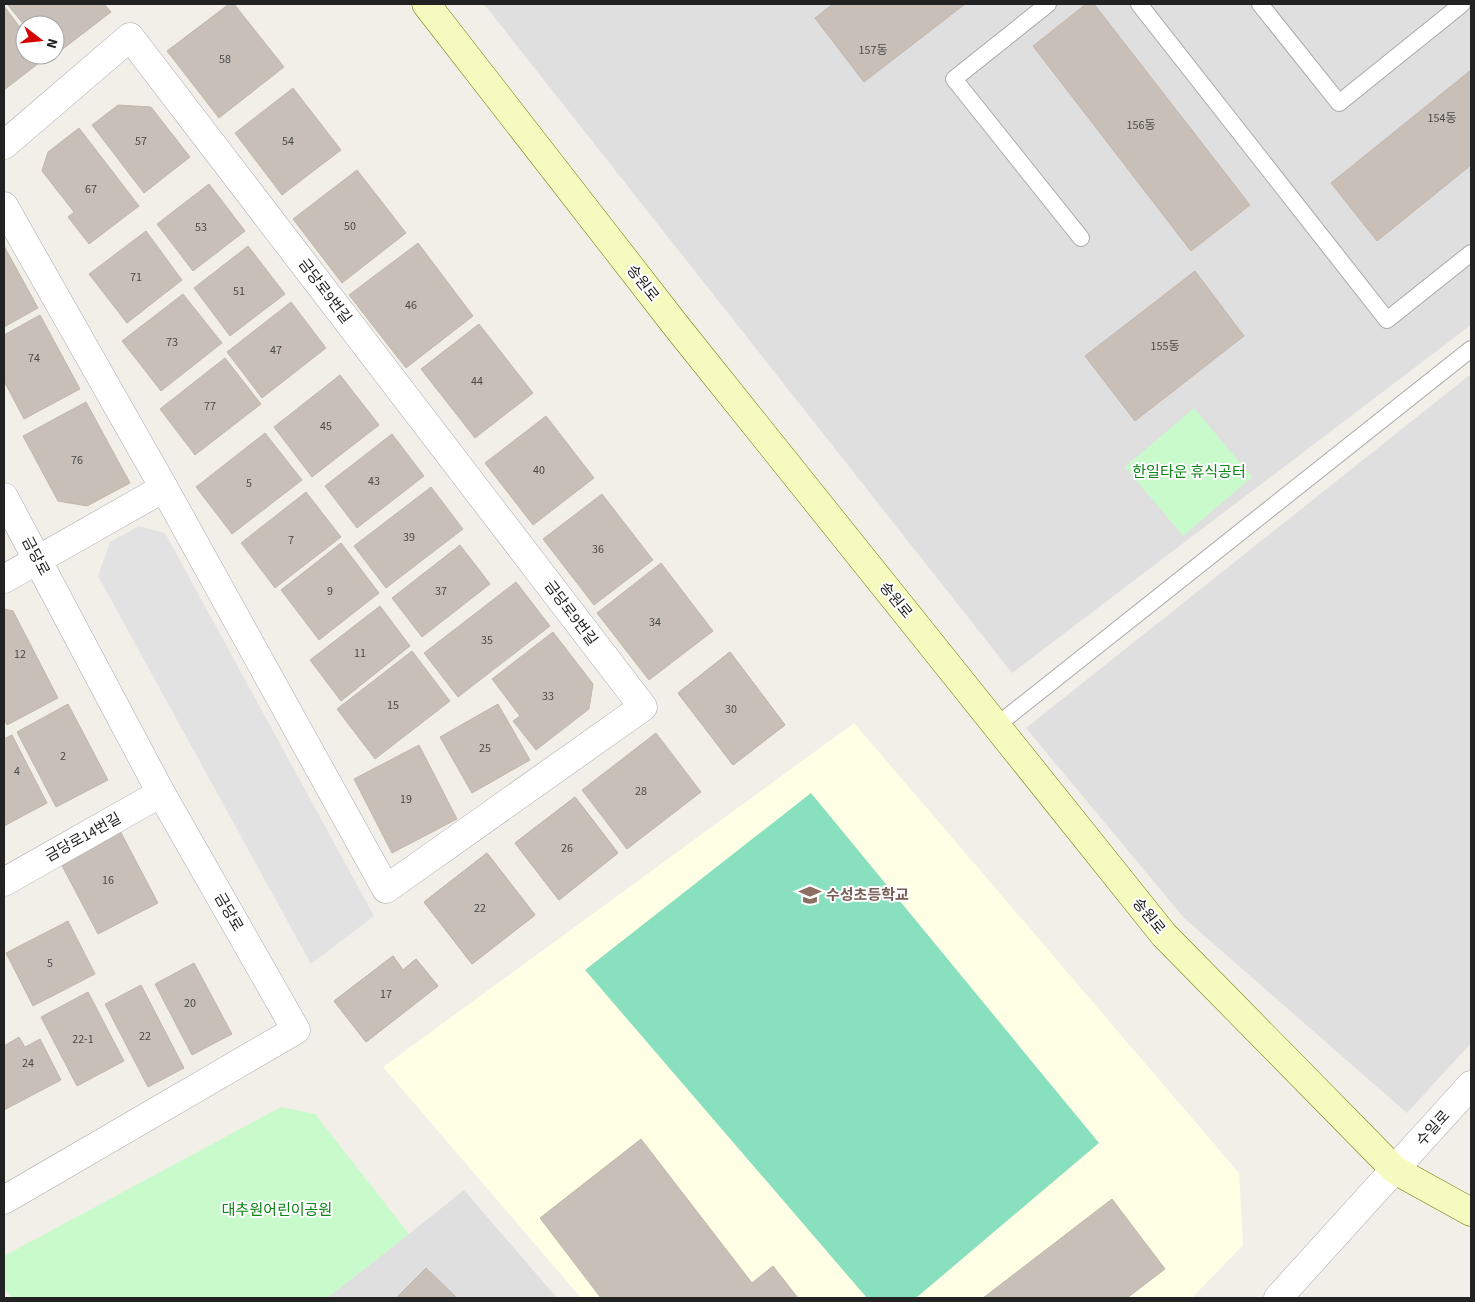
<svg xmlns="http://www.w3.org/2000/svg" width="1475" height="1302" font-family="'Source Sans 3','Noto Sans KR',sans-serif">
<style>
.residential{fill:#e0dfdf}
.education{fill:#ffffe5}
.park{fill:#c8facc}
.pitch{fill:#88e0be}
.parking{fill:#e2e2e2}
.building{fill:#c7bfb8;stroke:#c4b6ab}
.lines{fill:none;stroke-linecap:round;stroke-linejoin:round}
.service-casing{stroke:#a9a9a9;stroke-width:18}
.minor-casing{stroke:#a9a9a9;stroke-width:29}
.tertiary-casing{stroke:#a9a9a9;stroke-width:29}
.secondary-casing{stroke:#707d05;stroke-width:29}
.service{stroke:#fff;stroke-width:16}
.minor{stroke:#fff;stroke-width:28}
.tertiary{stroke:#fff;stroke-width:28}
.secondary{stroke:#f7fabf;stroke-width:28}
.labels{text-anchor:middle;stroke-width:4;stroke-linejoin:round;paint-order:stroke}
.number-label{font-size:12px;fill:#4b4948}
.street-label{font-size:15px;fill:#222;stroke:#fff}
.park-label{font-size:15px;fill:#0c8416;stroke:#fff}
.education-label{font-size:15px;font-weight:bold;fill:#785e54;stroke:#fff;text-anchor:start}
</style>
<rect width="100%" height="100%" fill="#f2efe9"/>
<g class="residential">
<path d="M484,4H1471V325L1012,673Z"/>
<path d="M1471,374V1043L1407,1113L1184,918L1026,728Z"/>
<path d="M464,1190L557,1298H327L409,1234Z"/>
</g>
<path class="education" d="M854,723L1239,1173L1243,1245L1192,1298H581L383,1067Z"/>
<g class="park">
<path d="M1194,408L1252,477L1183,536L1125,467Z"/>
<path d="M281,1107L315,1114L409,1234L327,1298H12L4,1288V1256Z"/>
</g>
<path class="pitch" d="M811,793L1099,1143L916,1298H867L585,970Z"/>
<path class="parking" d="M139,526L165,533L374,916L311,964L98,576L110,542Z"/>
<g class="building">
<path d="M7,4H104L111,12L55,55V25H25V26Z"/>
<path d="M229,4H234L284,67L219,118L167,51Z"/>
<path d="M833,4H965L864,82L815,18Z"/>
<path d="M1086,4H1094L1250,205L1191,251L1033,46Z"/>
<path d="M4,6L25,34V55H41L44,59L4,90Z"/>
<path d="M1471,70V165L1377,241L1331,183Z"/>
<path d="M293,88L341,150L282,195L235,133Z"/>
<path d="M118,105L151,107L190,157L144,193L92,125Z"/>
<path d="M79,128L139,206L89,244L68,217L74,212L42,171L48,152Z"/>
<path d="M357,170L406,233L342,283L293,219Z"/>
<path d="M209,184L245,231L193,271L157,224Z"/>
<path d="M146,231L182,280L127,323L89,274Z"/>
<path d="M418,243L473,316L406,368L349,295Z"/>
<path d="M4,246L38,308L4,327Z"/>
<path d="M248,246L285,294L230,336L194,288Z"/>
<path d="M1195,271L1244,336L1135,421L1085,356Z"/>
<path d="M183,294L222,343L161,391L122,341Z"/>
<path d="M291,302L326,348L262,398L227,352Z"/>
<path d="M40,315L80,389L24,419L4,381V335Z"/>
<path d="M479,324L533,393L475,438L421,369Z"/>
<path d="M225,358L261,404L195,455L160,409Z"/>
<path d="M340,375L379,425L312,477L274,427Z"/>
<path d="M86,402L130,483L87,506L58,501L23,436Z"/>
<path d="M546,416L594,478L533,525L485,463Z"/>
<path d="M265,433L302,480L232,534L196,487Z"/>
<path d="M392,434L424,476L357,528L325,486Z"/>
<path d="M431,487L463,529L386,588L354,546Z"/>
<path d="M306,492L341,537L275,588L241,543Z"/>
<path d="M602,494L653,560L594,605L543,539Z"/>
<path d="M341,543L379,593L319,640L281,590Z"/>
<path d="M460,545L490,584L422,637L392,598Z"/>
<path d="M661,563L713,631L649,680L597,613Z"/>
<path d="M516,582L550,626L458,697L424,653Z"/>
<path d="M380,606L410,646L341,701L310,660Z"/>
<path d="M4,609L13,611L58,698L7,725L4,718Z"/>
<path d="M553,632L593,684L589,709L536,750L513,721L520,716L492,679Z"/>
<path d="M412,651L450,701L375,759L337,709Z"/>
<path d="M730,652L785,725L733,765L678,693Z"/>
<path d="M730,652L785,725L733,765L678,693Z"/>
<path d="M68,704L108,780L56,807L17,732Z"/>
<path d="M498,704L530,760L472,793L440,737Z"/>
<path d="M656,733L701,792L627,849L582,790Z"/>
<path d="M12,735L47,803L4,826V739Z"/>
<path d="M419,745L457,819L392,853L354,779Z"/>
<path d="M575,797L618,853L559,900L515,843Z"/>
<path d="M575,797L618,853L559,900L515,843Z"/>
<path d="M118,827L158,903L98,934L58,858Z"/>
<path d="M487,853L535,915L472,964L424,902Z"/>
<path d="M487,853L535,915L472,964L424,902Z"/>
<path d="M68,921L95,974L33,1006L6,953Z"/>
<path d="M393,956L403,970L416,959L438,986L366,1042L334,1001Z"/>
<path d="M393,956L403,970L416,959L438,986L366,1042L334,1001Z"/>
<path d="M194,963L232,1034L192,1055L155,984Z"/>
<path d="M141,985L184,1068L148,1087L105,1004Z"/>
<path d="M88,992L124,1061L77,1086L41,1017Z"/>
<path d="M19,1037L25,1047L40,1039L61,1080L4,1110V1046Z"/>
<path d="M641,1139L752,1283L773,1266L798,1298H601L540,1218Z"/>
<path d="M1112,1199L1165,1269L1127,1298H983Z"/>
<path d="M426,1268L457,1298H396Z"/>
</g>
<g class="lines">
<g class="service-casing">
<g id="service">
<path d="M1048,4L954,79L1081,238"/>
<path d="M1139,4L1387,320L1471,253"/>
<path d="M1260,4L1339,103L1462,4"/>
<path d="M996,726L1471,349"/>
</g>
</g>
<g class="minor-casing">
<g id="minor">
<path d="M4,145L130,37L643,707L386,889L164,488L4,206"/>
<path d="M4,579L164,488"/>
<path d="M4,882L161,793"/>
</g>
</g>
<g class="tertiary-casing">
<g id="tertiary">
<path d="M4,497L161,793L296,1030L4,1200"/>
<path d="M1278,1298L1471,1085"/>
</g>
</g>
<g class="secondary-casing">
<path id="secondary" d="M426,4L677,327L1164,935L1395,1170L1471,1212"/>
</g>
<use href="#service" class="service"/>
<use href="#minor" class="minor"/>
<use href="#tertiary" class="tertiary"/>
<use href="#secondary" class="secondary"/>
</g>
<defs>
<g id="school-bare" transform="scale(1.725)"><path d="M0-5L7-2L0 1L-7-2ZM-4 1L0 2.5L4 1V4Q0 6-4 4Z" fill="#8d6e63" stroke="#fff" stroke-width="2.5" paint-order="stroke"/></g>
</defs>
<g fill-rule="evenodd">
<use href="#school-bare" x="810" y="895"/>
</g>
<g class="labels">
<g class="number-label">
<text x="873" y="54">157동</text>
<text x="225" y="63">58</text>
<text x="1442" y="122">154동</text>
<text x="1141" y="129">156동</text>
<text x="141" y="145">57</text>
<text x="288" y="145">54</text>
<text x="91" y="193">67</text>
<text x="350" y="230">50</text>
<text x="201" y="231">53</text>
<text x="136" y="281">71</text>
<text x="239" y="295">51</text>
<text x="411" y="309">46</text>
<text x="172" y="346">73</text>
<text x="1165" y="350">155동</text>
<text x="276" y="354">47</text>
<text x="34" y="362">74</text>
<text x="477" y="385">44</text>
<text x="210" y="410">77</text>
<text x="326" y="430">45</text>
<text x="77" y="464">76</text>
<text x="539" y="474">40</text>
<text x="374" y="485">43</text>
<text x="249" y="487">5</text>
<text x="409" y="541">39</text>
<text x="291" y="544">7</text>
<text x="598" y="553">36</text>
<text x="330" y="595">9</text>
<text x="441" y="595">37</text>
<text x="655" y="626">34</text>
<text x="487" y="644">35</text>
<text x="360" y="657">11</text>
<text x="20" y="658">12</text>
<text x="548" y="700">33</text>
<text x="393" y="709">15</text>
<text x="731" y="713">30</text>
<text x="485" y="752">25</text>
<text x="63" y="760">2</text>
<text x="17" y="775">4</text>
<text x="641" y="795">28</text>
<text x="406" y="803">19</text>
<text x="567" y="852">26</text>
<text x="108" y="884">16</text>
<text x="480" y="912">22</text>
<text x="50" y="967">5</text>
<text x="386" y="998">17</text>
<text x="190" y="1007">20</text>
<text x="145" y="1040">22</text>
<text x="83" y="1043">22-1</text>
<text x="28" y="1067">24</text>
</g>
<g class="street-label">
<text transform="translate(643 283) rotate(52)" y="5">송원로</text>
<text transform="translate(325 291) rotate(53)" y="5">금당로9번길</text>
<text transform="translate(36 556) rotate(62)" y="5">금당로</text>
<text transform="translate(896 600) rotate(51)" y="5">송원로</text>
<text transform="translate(571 613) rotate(53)" y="5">금당로9번길</text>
<text transform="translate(83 837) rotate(-29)" y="5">금당로14번길</text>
<text transform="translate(229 912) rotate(60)" y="5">금당로</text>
<text transform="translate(1149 916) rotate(51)" y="5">송원로</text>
<text transform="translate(1433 1128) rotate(-48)" y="5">수일로</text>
</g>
<g class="park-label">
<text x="1189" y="477">한일타운 휴식공터</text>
<text x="277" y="1215">대추원어린이공원</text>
</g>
<g class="education-label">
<text x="826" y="900">수성초등학교</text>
</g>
</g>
<rect width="1475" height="1302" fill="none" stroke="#222222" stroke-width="10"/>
<g transform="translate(40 40) rotate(106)"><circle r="24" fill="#ffffff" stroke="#a7a7a7"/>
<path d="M0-4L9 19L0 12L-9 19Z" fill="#d40000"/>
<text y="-8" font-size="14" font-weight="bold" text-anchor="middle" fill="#222222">N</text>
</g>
</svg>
